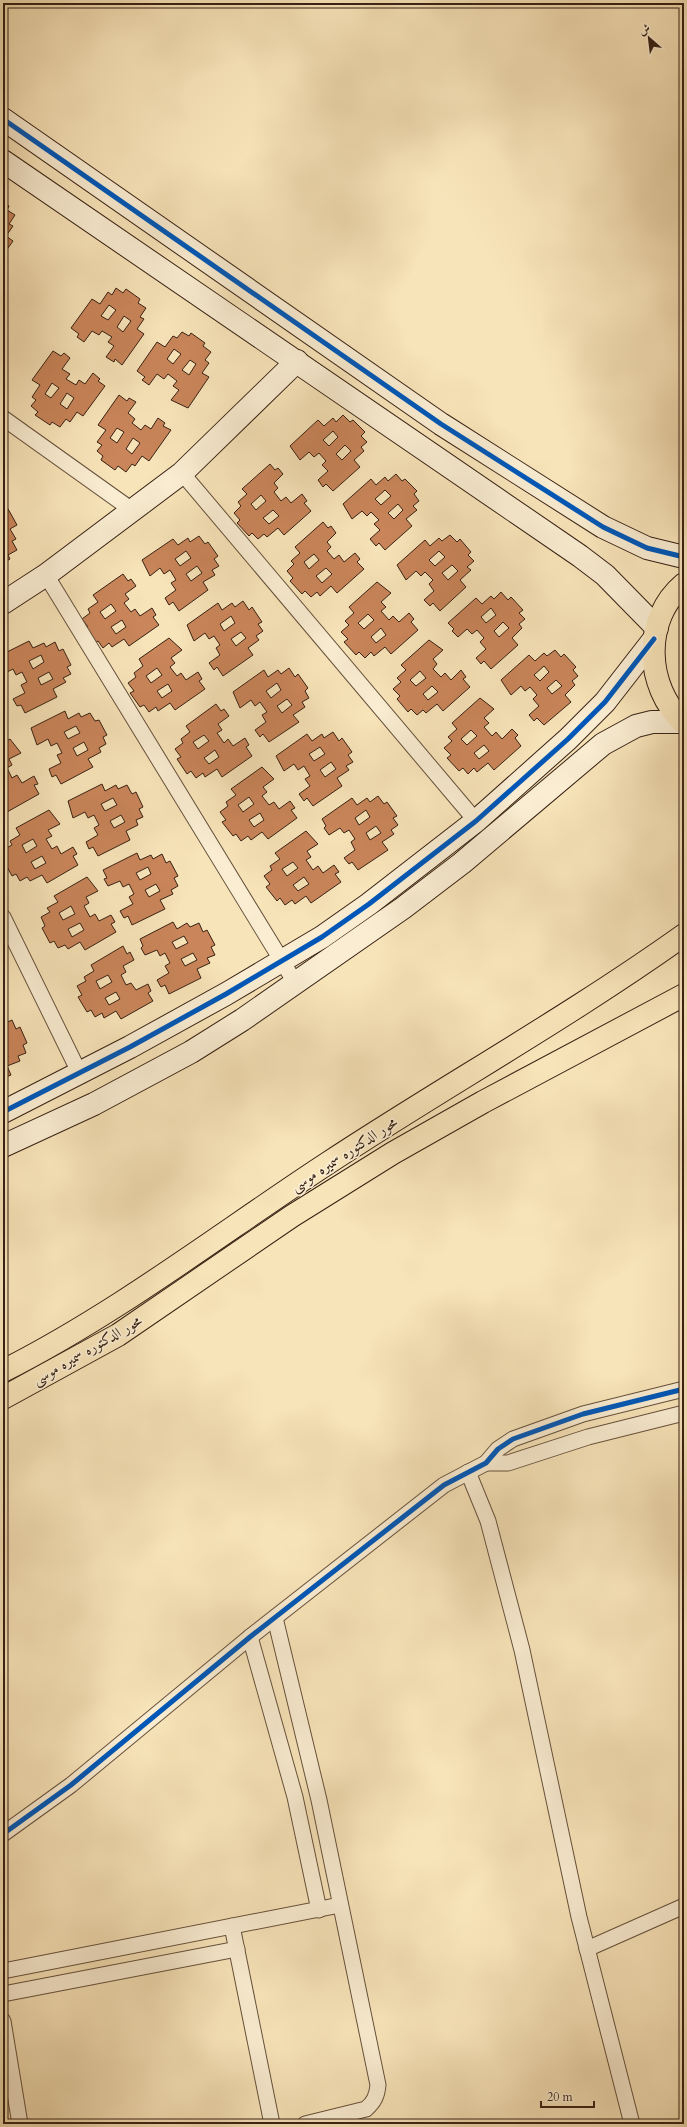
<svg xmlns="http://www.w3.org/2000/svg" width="687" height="2127" font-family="Cardo,Amiri,serif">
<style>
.building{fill:#ca855a;stroke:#362013;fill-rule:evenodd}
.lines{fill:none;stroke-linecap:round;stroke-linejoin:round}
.street-casing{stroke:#66513c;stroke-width:17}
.secondary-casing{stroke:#362013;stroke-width:24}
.primary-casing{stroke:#362013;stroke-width:24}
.street{stroke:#faedd2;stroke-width:15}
.secondary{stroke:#faedd2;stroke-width:22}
.primary{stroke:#f8e4b9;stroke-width:22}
.cycleway-casing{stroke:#faedd2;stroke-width:8}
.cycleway{stroke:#0057b8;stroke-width:5}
.labels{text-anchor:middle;stroke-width:3.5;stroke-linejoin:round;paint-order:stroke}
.street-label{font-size:15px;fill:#362013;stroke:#faedd2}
</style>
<rect width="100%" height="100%" fill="#f8e4b9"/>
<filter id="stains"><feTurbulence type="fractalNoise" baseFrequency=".005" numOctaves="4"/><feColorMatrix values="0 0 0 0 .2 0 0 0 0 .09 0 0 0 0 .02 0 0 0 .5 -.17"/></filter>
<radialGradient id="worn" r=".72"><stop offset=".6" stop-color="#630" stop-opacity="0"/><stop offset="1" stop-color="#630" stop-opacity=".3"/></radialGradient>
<g class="building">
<path d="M3,202L9,206L7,210L15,215L9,224L13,226L6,236L13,241L3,255Z"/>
<path d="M116,288L123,293L126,289L140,299L138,303L146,308L140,317L144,319L137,329L144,334L122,365L115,359L114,362L106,357L114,346L108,342L112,337L102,331L99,335L92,331L84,342L77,337L79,334L71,328L92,299L100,304L108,292L112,295ZM109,305L116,310L108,320L101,316ZM124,316L131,321L123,332L117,327Z"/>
<path d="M182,332L189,336L191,333L205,343L203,346L211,352L205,360L209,363L202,373L209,377L188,408L171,400L179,390L173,386L177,381L168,374L164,379L157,374L149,385L142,380L145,377L137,371L157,342L165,347L173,336L177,338ZM174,349L181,354L173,364L167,359ZM190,360L196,364L189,375L182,370Z"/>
<path d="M53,351L61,356L64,353L70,358L62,369L70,374L66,379L76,385L79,380L85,384L93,373L100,379L98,381L105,386L83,416L77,412L70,422L66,419L60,427L52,422L50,425L35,415L38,412L31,406L36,400L32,397L40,385L32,380ZM52,383L59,388L51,398L45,394ZM67,393L74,398L67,409L60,404Z"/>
<path d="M119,395L127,401L129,398L136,402L128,413L135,419L132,423L141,430L145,425L151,429L158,418L165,423L163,426L171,430L149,461L142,456L135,466L132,464L126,472L118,466L115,470L101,460L103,456L97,451L102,445L97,442L106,430L98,425ZM117,428L124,432L117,443L110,438ZM133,438L140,443L132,454L126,449Z"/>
<path d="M343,415L350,422L353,420L365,432L361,436L367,442L361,447L364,451L354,460L360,467L333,491L326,484L323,487L318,480L328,471L322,465L326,461L319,453L314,457L309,452L300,460L290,446L318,420L324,426L333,418L336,422ZM333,431L338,437L329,446L323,440ZM345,445L351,451L342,460L336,454Z"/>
<path d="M270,464L275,470L278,468L283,474L274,483L278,488L274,492L281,501L286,497L291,503L302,494L307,501L304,503L311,511L284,535L278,528L267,537L264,534L258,539L252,533L249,536L237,523L240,520L234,513L241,506L238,502L247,494L242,489ZM261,495L266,501L256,510L251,504ZM273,510L279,516L269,524L263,518Z"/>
<path d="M396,474L402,481L405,479L417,491L414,494L419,501L413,506L417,510L406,519L412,526L385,550L379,543L376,546L370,539L380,530L374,524L379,520L371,512L367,516L362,511L352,519L343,504L371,479L376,485L385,477L388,481ZM385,490L391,496L381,505L375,499ZM398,504L403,510L394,519L388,513Z"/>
<path d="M3,500L17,525L10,529L16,539L12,541L17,550L8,555L10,559L3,563Z"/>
<path d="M323,522L328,528L331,526L336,533L327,542L331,547L327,551L334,559L339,555L344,562L355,553L360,559L357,562L364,569L337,593L331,586L320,596L317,592L311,597L305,591L302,594L290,581L293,578L287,571L294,564L291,561L300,553L295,547ZM314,554L319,560L309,569L304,562ZM326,568L332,574L322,583L316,576Z"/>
<path d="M450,535L457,542L460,539L471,552L468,555L474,561L467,567L471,570L460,580L466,587L440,611L433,603L430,606L424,600L434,591L429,584L433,580L425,572L421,576L416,571L406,580L397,565L425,540L430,546L439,538L442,541ZM439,551L445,557L435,566L429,560ZM452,565L458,571L448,580L442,573Z"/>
<path d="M199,536L205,544L208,542L218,556L214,559L219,566L212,570L215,575L203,582L208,590L179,611L173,602L169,605L165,598L176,590L171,583L176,580L170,570L164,574L160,568L150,576L142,560L173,539L178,545L188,538L190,542ZM186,551L191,558L180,566L175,559ZM197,566L202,573L191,581L186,574Z"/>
<path d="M123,574L128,581L131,579L136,586L125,594L129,599L124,603L131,612L135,609L140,616L152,608L156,615L153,617L159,625L129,646L124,639L112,647L109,643L103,648L98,641L95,643L84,629L88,627L82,619L90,613L88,609L98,602L93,595ZM111,604L116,611L105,619L100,612ZM122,620L126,627L116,634L111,627Z"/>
<path d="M377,582L391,593L381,602L386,607L381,611L389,620L393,616L399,622L409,613L414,619L411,622L418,630L391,654L385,647L374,656L371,652L365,658L359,652L356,655L344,642L348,639L341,632L349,625L345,621L354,613L349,607ZM368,614L374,620L364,629L358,623ZM381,628L386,635L376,643L371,637Z"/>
<path d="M501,592L508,600L511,597L523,610L519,613L525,619L519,624L522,628L512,638L518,645L491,669L484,661L481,664L476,658L486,649L480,642L484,638L477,630L472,634L467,629L458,637L452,631L454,629L448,623L476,598L482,604L491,596L494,599ZM491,608L496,615L486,623L481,617ZM503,622L509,628L499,637L494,631Z"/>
<path d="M243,601L249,610L252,607L262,622L258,624L263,631L256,636L259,640L248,648L253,655L223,676L217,667L214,670L209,663L220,655L216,648L220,645L214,636L209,639L205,633L194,641L187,625L218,603L222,610L232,603L235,607ZM231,616L235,623L224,631L220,624ZM241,632L246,638L236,646L231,639Z"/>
<path d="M169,638L182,650L171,658L175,663L170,667L177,676L181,673L186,680L198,672L202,679L199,681L205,689L175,710L170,703L158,711L156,707L149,712L144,705L140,707L130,693L134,691L128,683L136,677L134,673L143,666L139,659ZM157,668L162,675L151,683L146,676ZM168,684L172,691L162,698L157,691Z"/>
<path d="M429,640L443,650L433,659L437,664L433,669L441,677L445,673L451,680L461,670L466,677L463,679L470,687L443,711L437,704L426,713L423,710L417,715L411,709L408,712L397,699L400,696L393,689L401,682L397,678L406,670L401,665ZM420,671L426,678L416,686L410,680ZM432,686L438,692L428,700L423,694Z"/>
<path d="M29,641L33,648L44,643L46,647L55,642L59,651L63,649L71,665L67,667L71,674L63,678L66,682L53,689L57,697L25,713L21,705L17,706L13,699L25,693L21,685L27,682L22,672L16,675L13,669L3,674V654ZM41,655L44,662L33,669L29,661ZM49,672L53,679L41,685L38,678Z"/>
<path d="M555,650L561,657L564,654L576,667L573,670L578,676L572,681L575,685L565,695L571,702L544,725L537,718L534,721L529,715L539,706L533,699L537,695L530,687L525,691L521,686L511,695L501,680L529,655L535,661L544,653L547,656ZM544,666L549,672L540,681L534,675ZM556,680L562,686L552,694L547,688Z"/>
<path d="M289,668L295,677L298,674L308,688L305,691L309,698L302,702L305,707L293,715L299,722L269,742L263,734L260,737L255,730L266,722L262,715L267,712L260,702L255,706L251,700L240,708L233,692L264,670L268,677L278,670L281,674ZM277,683L281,690L271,698L266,691ZM287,699L292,705L282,713L277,706Z"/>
<path d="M480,698L494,709L484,718L489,723L484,727L492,736L496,732L502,739L512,729L518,735L515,738L521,746L494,770L488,763L477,772L474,768L468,774L463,768L459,771L447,758L451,755L444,748L452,741L448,737L457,729L452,723ZM471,730L477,736L467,745L461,739ZM484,745L489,751L479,759L474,753Z"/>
<path d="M216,704L221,711L224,709L229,716L218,724L222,730L217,733L224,743L228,739L233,746L245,738L249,745L246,747L252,756L222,777L217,769L205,777L203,773L196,778L191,771L187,774L177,759L181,757L175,749L183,743L181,739L190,732L186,726ZM204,735L209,741L198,749L193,742ZM215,750L219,757L209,764L204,758Z"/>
<path d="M65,711L68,719L79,713L81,717L90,713L95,721L99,720L107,735L103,737L106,744L99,748L101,752L88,759L93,767L61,784L56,775L52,777L49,769L61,763L57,755L62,753L57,743L51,746L48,739L37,745L31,728ZM76,726L80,733L68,739L64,732ZM84,742L88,750L77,756L73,748Z"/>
<path d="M333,732L339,741L342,738L352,752L348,755L353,762L346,766L349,770L337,778L342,786L313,806L307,798L304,801L299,794L310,786L305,779L310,776L304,766L298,770L294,764L284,771L276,756L307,734L312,741L322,734L324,738ZM320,747L325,754L314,761L309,754ZM331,762L336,769L325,777L320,770Z"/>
<path d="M10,739L21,753L9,759L12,765L7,768L12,778L17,775L22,783L34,776L38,784L34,785L39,794L7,812L3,804V794L6,792L3,785V743Z"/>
<path d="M262,767L274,779L263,787L267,792L262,796L269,805L274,802L279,809L290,801L295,808L291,810L297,818L268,839L262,832L251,840L248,836L241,841L236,834L233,836L222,822L226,820L220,812L228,806L226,802L236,795L231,789ZM249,797L254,804L243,812L238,805ZM260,813L264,820L254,827L249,820Z"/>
<path d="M102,784L105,791L116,785L118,789L127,785L132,794L136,792L143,807L139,809L143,817L136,820L138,825L126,831L130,840L98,856L93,847L89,849L86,842L98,835L94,828L99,825L94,815L88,818L85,812L73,818L68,801ZM113,798L117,805L105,811L101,804ZM121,815L125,822L114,828L110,821Z"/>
<path d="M378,796L384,804L387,802L397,816L393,818L398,825L391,830L394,834L382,842L388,850L358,870L352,862L349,864L344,858L355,850L351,842L355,839L349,830L344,833L340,828L329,835L324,828L326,826L322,819L352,798L357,805L367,798L370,802ZM366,810L370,817L359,825L355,818ZM376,826L381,833L370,840L366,833Z"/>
<path d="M49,810L60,824L48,830L52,836L46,839L52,849L57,846L61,854L73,847L77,854L73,856L78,865L47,883L42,875L30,881L27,877L20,881L16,874L12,876L4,861L8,859L3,850L12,845L10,841L20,835L16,828ZM33,839L37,846L26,853L22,845ZM42,856L46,863L35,869L31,862Z"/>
<path d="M306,831L318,844L307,851L311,857L306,860L313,870L318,866L323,873L334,865L339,872L335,874L341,882L311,903L306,896L295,904L292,900L285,905L280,898L277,901L266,887L270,884L264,876L272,870L270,866L280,859L275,853ZM293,862L298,868L287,876L282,869ZM304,877L309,884L298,891L293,885Z"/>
<path d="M137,853L140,860L151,855L153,859L162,854L166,863L170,861L178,876L174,878L178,886L171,890L173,894L160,900L165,909L132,925L128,916L124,918L120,911L133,904L129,897L134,894L129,884L123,887L120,881L108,886L104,879L107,878L103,870ZM148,867L151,874L140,880L136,873ZM156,884L160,891L149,897L145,890Z"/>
<path d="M87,877L98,891L86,897L89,903L84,906L90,917L95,914L99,921L111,915L115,922L111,924L116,932L85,950L80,942L68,949L65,945L58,948L54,941L50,943L42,928L45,926L41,917L50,912L47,908L58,902L54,896ZM71,906L75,914L63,920L59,913ZM80,923L84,930L72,937L68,929Z"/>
<path d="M173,922L177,929L187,923L190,927L199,923L203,932L207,930L215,945L211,947L215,955L207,958L210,963L197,969L201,978L169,994L165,985L161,987L157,980L169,973L165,966L170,963L165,953L160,956L157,950L145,955L141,948L143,946L140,939ZM184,936L188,943L176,949L172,942ZM193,953L197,960L185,966L181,959Z"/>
<path d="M123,946L127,954L130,952L134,960L123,966L126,972L121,975L126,985L131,983L136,990L148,984L151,991L148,993L153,1001L121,1019L116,1011L104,1018L102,1013L95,1017L91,1010L87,1012L78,997L82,995L77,986L86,981L84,977L94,971L91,965ZM108,975L112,982L100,989L96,981ZM116,992L120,999L109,1005L105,998Z"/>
<path d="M12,1020L16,1029L20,1027L27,1043L23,1045L26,1053L18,1056L20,1061L7,1066L11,1075L3,1078V1059L8,1057L5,1049L3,1050V1024Z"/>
</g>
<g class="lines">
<g class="street-casing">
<g id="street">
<path d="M3,418L132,510"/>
<path d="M182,473L476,821"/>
<path d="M46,575L296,984"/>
<path d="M3,917L80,1074"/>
<path d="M486,1463H508L588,1437L684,1413"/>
<path d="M468,1472L488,1521L522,1650L579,1917L632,2124"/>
<path d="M275,1618L319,1800L378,2085C377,2096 374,2102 366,2109L305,2124"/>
<path d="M250,1637L295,1797L319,1910"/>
<path d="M3,1834L71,1785L250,1637L444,1485L486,1463L498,1449L513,1439L583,1414L684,1389"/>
<path d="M232,1926L272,2124"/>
<path d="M587,1949L684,1906"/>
<path d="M3,1971L340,1905"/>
<path d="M3,1994L237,1949"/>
<path d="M3,2021L20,2124"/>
</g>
</g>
<g class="secondary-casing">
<g id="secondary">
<path d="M3,119L441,424L603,527L647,548L684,557"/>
<path d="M3,161L580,556L605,575L657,628"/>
<path d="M3,603L46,575L182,473L297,361"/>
<path d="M3,1112L130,1047L226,994L322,937L369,904L476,821L568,739L605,702L654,639"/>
<path d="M3,1146L94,1104L191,1052L242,1020L403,908L462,863L603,744L636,726L652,722H683"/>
</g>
</g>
<g class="primary-casing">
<g id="primary">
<path d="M684,584C642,619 645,687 684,723"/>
<path d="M3,1371C118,1313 221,1233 328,1163C445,1086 569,1017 684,935"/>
<path d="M3,1398L118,1335L292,1216L393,1153L483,1102L684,995"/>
</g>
</g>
<use href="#street" class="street"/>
<use href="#secondary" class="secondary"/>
<use href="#primary" class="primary"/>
<g class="cycleway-casing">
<g id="cycleway">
<path d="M3,119L441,424L603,527L647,548L684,557"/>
<path d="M3,1112L130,1047L226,994L322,937L369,904L476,821L568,739L605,702L654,639"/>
<path d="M3,1834L71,1785L250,1637L444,1485L486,1463L498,1449L513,1439L583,1414L684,1389"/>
</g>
</g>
<use href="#cycleway" class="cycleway"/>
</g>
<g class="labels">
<g class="street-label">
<text transform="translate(344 1154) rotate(-33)" y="5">محور الدكتوره سميره موسى</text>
<text transform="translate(87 1350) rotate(-30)" y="5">محور الدكتوره سميره موسى</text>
</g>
</g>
<rect width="687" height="2127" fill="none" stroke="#f8e4b9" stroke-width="16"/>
<rect x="4" y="4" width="679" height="2119" fill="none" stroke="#362013" stroke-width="2"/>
<rect x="8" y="8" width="671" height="2111" fill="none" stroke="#362013"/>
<g transform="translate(649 38) rotate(332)" stroke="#faedd2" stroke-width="3" paint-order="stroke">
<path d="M0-3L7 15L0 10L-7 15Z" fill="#362013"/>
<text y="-6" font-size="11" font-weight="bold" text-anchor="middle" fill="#362013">ش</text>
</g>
<path d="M541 2101v6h53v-6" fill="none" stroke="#362013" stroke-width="2"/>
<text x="547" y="2101" font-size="12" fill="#362013" stroke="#faedd2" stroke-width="3" paint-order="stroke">20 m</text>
<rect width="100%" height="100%" filter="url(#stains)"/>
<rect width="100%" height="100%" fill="url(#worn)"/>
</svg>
